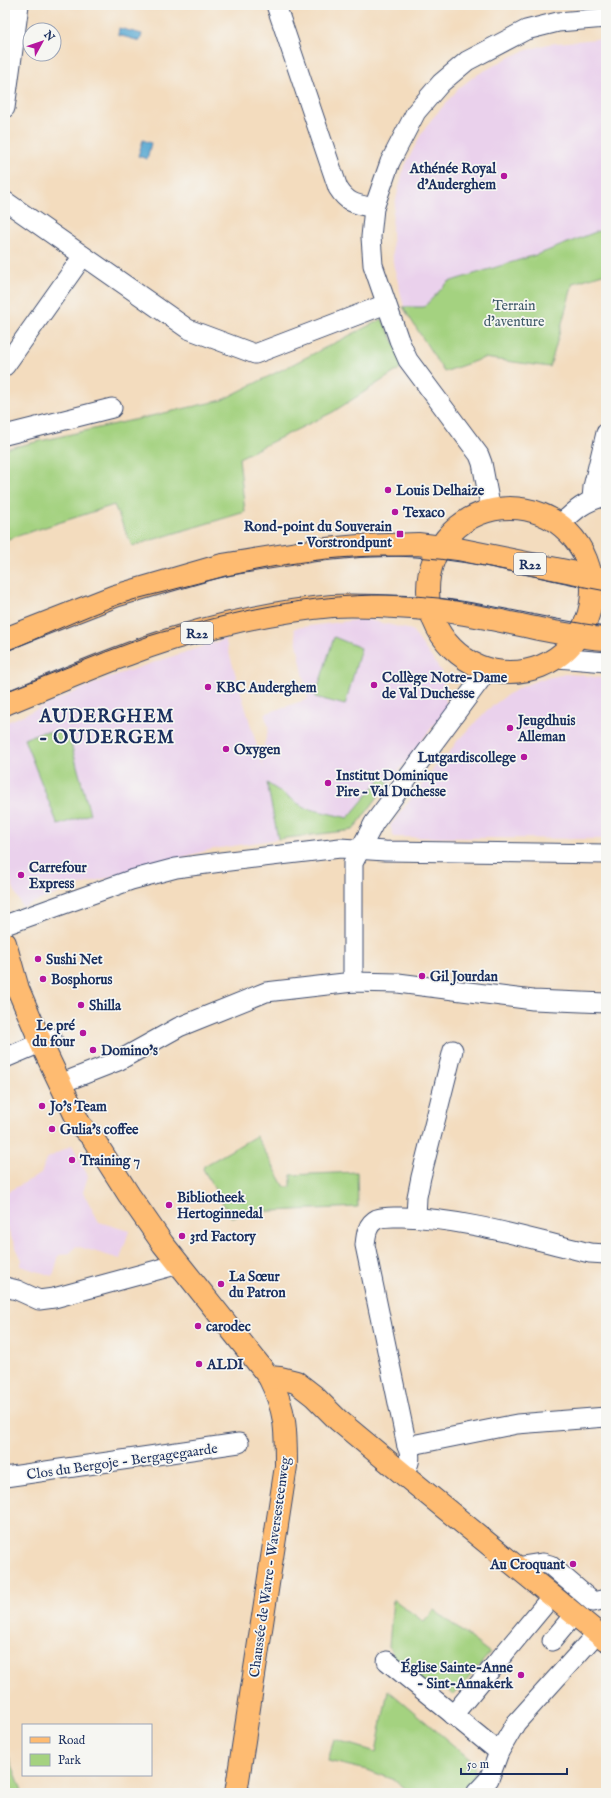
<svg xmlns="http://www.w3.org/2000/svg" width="611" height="1798" font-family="'IM FELL English',serif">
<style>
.built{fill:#ead1ec}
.green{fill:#a4d280;stroke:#60806f}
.water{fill:#56a7d1;stroke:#386b98}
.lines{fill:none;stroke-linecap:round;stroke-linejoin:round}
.minor-casing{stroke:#3b496c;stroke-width:21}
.major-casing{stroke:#3b496c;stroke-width:24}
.minor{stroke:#fff;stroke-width:19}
.major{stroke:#febb71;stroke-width:22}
.tram{stroke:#1b2f5e;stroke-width:1}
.poi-dot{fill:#b5179e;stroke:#f6f6f2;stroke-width:1.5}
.labels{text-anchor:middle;stroke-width:3.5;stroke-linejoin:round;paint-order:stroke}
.shield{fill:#f6f6f2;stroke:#5d6b8a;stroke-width:1}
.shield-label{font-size:13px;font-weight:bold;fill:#1b2f5e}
.poi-label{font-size:14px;font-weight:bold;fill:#1b2f5e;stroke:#f6f6f2;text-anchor:start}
.park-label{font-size:14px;fill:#3d5866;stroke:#f6f6f2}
.street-label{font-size:14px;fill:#1b2f5e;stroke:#f6f6f2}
.district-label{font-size:18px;font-weight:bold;letter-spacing:1px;fill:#1b2f5e;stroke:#f6f6f2}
</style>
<rect width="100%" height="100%" fill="#f6f6f2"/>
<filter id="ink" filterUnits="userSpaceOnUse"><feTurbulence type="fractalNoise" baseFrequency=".025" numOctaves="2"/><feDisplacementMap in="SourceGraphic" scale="8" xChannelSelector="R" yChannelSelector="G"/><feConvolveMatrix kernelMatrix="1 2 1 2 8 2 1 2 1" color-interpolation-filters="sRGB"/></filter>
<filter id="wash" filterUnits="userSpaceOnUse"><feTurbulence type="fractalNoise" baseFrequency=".012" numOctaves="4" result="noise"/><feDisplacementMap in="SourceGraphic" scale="16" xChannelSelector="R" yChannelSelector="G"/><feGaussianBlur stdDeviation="0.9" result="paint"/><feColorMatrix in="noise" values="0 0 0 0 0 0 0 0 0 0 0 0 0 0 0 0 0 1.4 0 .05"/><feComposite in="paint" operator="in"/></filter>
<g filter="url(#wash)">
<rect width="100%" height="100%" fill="#f3dcbe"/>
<g class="built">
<path d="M606,38V229L564,246L448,282L424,307H404L393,262L392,231L393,213L403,170L420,136L431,120L459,88L473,77L504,60L524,51L548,44Z"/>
<path d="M365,619L412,630L441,671L447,708L353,830L278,839L213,849L84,884L22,907L5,869V723L107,678L225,639L264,770L261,756L269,727L264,714L308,699L294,628Z"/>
<path d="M565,674L583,675L606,679V839L394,837L390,826L444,755L447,756L460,737L461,738L487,710L507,695L521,687L538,680Z"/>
<path d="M72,1145L88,1176L83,1192L99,1222L129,1231L120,1259L76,1246L70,1253L59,1255L53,1276L20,1266L22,1260L5,1224V1193L41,1174L46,1159Z"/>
</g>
<g class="green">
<path d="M606,228V273L573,283L550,367L484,358L444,372L403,307H424L448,282L542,253Z"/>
<path d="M382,319L406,365L333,412L239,458L245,512L132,546L114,505L5,540V449L222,400Z"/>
<path d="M334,637L361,648L345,705L315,697Z"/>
<path d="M41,732H64L65,735L69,736L90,814L58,825L24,739Z"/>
<path d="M382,777L389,782L353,830L278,839L267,783L305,808L348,818Z"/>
<path d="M256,1136L285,1187H291V1175L357,1172L358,1207L251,1212V1214L231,1217L203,1169L204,1166Z"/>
<path d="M393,1599L424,1622L434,1610L490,1653L454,1695L443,1686L437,1693L394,1658L389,1646Z"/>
<path d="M388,1690L472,1761C480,1775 469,1783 459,1793H411L395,1780L367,1770L328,1761L334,1739L376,1752Z"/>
<path d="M5,1749L7,1752L23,1793H5Z"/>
</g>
<g class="water">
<path d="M119,28L142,34L140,41L118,35Z"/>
<path d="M143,140L151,143L147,159L138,156Z"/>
</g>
</g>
<g filter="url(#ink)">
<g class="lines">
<g class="minor-casing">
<g id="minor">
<path d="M276,5L338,188C348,204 356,204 374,208"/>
<path d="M5,108L19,5"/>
<path d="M5,201L188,329L255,354L386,304"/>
<path d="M5,366L83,256"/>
<path d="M5,435L112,408"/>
<path d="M592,499L593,487L606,433"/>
<path d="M491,510L482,463L479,455L408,360L399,340L373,265L371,237L374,208L390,162L416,112L441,83L467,61L526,30L558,22L606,18"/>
<path d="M560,525C575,510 585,501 606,496"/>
<path d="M557,658L606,662"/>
<path d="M5,925L131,880L176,868L221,862L340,848L385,851L606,854"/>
<path d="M353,982V863L374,823L481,679L484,668"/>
<path d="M5,1058L52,1038"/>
<path d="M72,1079L118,1061L179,1027L266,992L353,982L398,983L533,1000L606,1003"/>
<path d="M416,1217L417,1197L421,1177L453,1050"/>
<path d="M5,1287L17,1290L39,1300L54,1298L179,1264"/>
<path d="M407,1446L517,1424L606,1417"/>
<path d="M403,1474C410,1464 412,1457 407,1446L365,1245C366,1235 367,1224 377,1219C385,1216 394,1217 402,1217C463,1218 530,1239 590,1253L606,1254"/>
<path d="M5,1477L239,1443"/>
<path d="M517,1567L543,1563L550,1565L593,1602L606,1599"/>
<path d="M552,1641L568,1622"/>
<path d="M387,1661L499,1752"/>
<path d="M453,1715L552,1596"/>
<path d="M476,1793L489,1779L499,1752L516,1723L597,1633"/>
</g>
</g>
<g class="major-casing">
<g id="major">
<circle cx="510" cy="590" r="82"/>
<path d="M5,639L115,596L222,565L316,550L359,546L418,544L458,549L606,579"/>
<path d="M5,704C45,688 85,670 126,655C187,631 266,612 332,606C364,604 396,607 428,609C488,614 546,635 606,639"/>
<path d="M5,943L18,989L41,1043L80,1125L92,1137L129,1195L163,1244L269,1377C286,1411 286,1429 286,1466L236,1793"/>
<path d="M269,1377L280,1378L296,1382L314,1396L338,1420L403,1474L606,1640"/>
</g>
</g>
<use href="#minor" class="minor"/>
<use href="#major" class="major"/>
<g class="tram">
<path d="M5,652C43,636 81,618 120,604C140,597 162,593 183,587C260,567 336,552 416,557C480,561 543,580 606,591"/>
<path d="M5,692C49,675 93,656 138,640C153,634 170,630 186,626C261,605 338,591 416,596C480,600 542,619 606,627"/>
</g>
</g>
</g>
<g class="poi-dot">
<circle cx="504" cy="176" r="4"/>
<circle cx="388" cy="490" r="4"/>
<circle cx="395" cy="512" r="4"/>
<rect x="396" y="530" width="8" height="8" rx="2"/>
<circle cx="374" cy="685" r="4"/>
<circle cx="208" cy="687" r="4"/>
<circle cx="510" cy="728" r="4"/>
<circle cx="226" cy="749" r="4"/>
<circle cx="524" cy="757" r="4"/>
<circle cx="328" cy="783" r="4"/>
<circle cx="21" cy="875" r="4"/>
<circle cx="38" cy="959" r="4"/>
<circle cx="422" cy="976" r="4"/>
<circle cx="43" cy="979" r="4"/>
<circle cx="81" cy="1005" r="4"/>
<circle cx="83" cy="1033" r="4"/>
<circle cx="93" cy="1050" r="4"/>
<circle cx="42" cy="1106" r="4"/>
<circle cx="52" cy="1129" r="4"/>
<circle cx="72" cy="1160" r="4"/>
<circle cx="169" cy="1205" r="4"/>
<circle cx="182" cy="1236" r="4"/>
<circle cx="221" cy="1284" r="4"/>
<circle cx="198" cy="1326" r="4"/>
<circle cx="199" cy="1364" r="4"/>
<circle cx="573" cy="1564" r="4"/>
<circle cx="521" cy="1675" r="4"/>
</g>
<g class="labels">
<g class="shield">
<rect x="514" y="553" width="32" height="22" rx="3"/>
<rect x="181" y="622" width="32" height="22" rx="3"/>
</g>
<g class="shield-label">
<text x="530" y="569">R22</text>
<text x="197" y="638">R22</text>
</g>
<g class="poi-label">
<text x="496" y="173" text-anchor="end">Athénée Royal<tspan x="496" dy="16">d'Auderghem</tspan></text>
<text x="396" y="495">Louis Delhaize</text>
<text x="403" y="517">Texaco</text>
<text x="392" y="531" text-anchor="end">Rond-point du Souverain<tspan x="392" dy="16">- Vorstrondpunt</tspan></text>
<text x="382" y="682">Collège Notre-Dame<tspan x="382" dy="16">de Val Duchesse</tspan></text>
<text x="216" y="692">KBC Auderghem</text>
<text x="518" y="725">Jeugdhuis<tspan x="518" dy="16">Alleman</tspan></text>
<text x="234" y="754">Oxygen</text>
<text x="516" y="762" text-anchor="end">Lutgardiscollege</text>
<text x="336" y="780">Institut Dominique<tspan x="336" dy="16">Pire – Val Duchesse</tspan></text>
<text x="29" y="872">Carrefour<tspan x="29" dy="16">Express</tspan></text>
<text x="46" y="964">Sushi Net</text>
<text x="430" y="981">Gil Jourdan</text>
<text x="51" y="984">Bosphorus</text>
<text x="89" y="1010">Shilla</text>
<text x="75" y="1030" text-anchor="end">Le pré<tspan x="75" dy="16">du four</tspan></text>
<text x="101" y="1055">Domino's</text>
<text x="50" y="1111">Jo's Team</text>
<text x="60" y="1134">Gulia's coffee</text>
<text x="80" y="1165">Training 7</text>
<text x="177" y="1202">Bibliotheek<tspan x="177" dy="16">Hertoginnedal</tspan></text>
<text x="190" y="1241">3rd Factory</text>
<text x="229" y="1281">La Sœur<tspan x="229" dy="16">du Patron</tspan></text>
<text x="206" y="1331">carodec</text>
<text x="207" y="1369">ALDI</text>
<text x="565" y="1569" text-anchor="end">Au Croquant</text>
<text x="513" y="1672" text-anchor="end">Église Sainte-Anne<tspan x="513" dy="16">- Sint-Annakerk</tspan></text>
</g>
<g class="park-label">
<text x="514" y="310">Terrain<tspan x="514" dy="16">d'aventure</tspan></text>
</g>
<g class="street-label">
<text transform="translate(122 1461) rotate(-8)" y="5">Clos du Bergoje - Bergagegaarde</text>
<text transform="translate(269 1567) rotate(-82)" y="5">Chaussée de Wavre - Waversesteenweg</text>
</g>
<g class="district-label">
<text x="107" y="722">AUDERGHEM<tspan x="107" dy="21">- OUDERGEM</tspan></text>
</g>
</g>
<rect width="611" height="1798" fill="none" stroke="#f6f6f2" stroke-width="20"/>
<rect x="22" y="1724" width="130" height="52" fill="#f6f6f2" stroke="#9ea6b7"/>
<rect x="30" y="1737" width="20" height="6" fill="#febb71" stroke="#9ea6b7"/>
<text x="58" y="1744" font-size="12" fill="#1b2f5e">Road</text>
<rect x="30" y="1754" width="20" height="12" fill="#a4d280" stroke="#9ea6b7"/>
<text x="58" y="1764" font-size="12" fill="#1b2f5e">Park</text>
<g transform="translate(42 42) rotate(50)"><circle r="19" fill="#f6f6f2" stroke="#9ea6b7"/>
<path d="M0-3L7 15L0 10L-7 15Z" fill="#b5179e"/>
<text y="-6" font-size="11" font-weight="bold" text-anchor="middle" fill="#1b2f5e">N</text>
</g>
<path d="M461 1768v6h106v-6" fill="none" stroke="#1b2f5e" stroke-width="2"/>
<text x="467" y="1768" font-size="12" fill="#1b2f5e" stroke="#f6f6f2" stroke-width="3" paint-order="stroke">50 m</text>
</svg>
